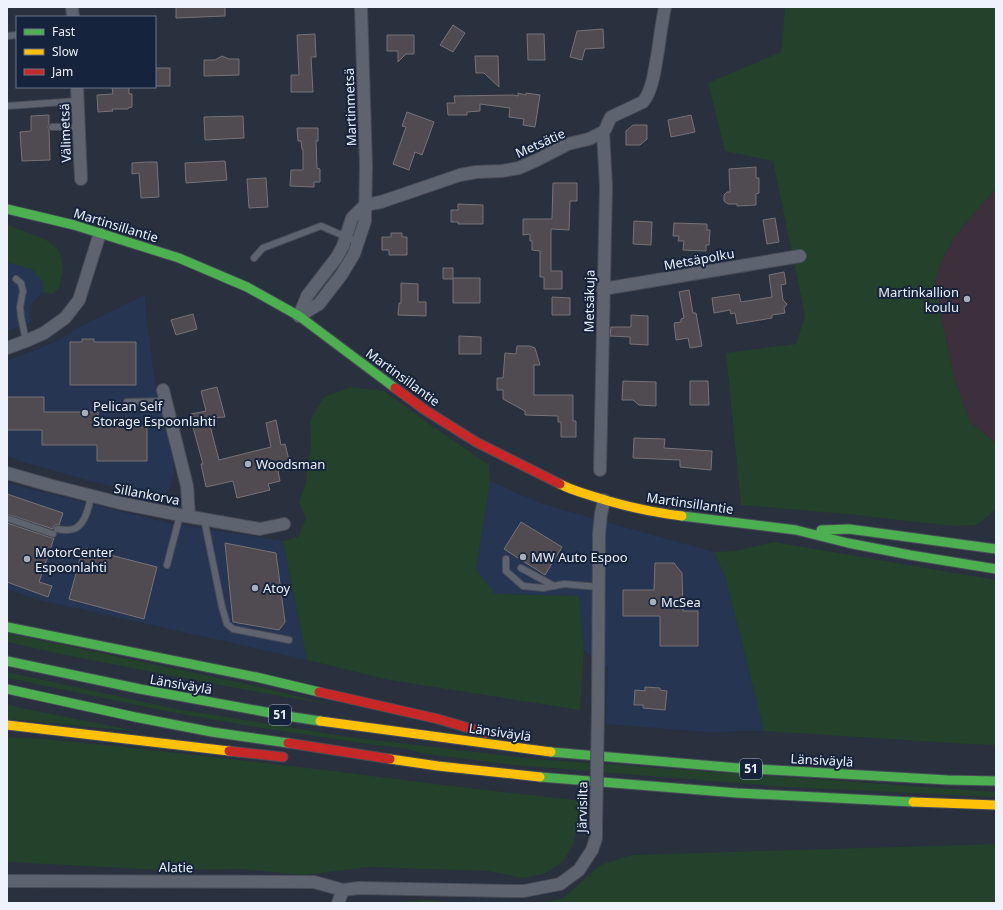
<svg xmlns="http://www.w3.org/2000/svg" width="1003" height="910" font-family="'Noto Sans',sans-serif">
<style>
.built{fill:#263552}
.education{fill:#3d2f3b}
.green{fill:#23412b}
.building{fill:#4f4b50;stroke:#777276}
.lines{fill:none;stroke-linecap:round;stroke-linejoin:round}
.lane-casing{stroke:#474c57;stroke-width:8}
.street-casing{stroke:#474c57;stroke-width:14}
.fast-casing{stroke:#474c57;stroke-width:11}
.slow-casing{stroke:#474c57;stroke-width:11}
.jam-casing{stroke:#474c57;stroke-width:11}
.lane{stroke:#5e646f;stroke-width:6}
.street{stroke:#5e646f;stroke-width:12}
.fast{stroke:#4caf50;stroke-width:9}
.slow{stroke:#ffc107;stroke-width:9}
.jam{stroke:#c62828;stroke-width:9}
.street-bridge-casing{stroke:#474c57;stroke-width:14;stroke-linecap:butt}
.street-bridge{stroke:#5e646f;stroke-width:12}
.poi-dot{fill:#a8aeba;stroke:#16233c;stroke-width:1.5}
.labels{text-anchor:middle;stroke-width:4;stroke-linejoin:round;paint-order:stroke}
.shield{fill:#16233c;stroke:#acb4c2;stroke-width:1}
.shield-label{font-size:12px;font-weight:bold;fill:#edf2fc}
.street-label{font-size:13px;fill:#edf2fc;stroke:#16233c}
.poi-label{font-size:13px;fill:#edf2fc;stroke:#16233c;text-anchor:start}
</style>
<rect width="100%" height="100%" fill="#29303e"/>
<g class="built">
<path d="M7,262L33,270L43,282V292L29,307L32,322L7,331Z"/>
<path d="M145,295L146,315L155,382L175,467L170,488L165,495L156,497L87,480L20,461L7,456V361L58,341L77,328Z"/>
<path d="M490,481L542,504L714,552L725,576L764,731L706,732L606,724L608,667L584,651L579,596L495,594L476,570Z"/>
<path d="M7,482L18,486L168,523L283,541L307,660L228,642L35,599L7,589Z"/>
</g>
<path class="education" d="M996,188V443L970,422L955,381L941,316L935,281L942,260L955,236Z"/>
<g class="green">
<path d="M785,7H996V188L955,236L942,260L935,281L941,316L955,381L970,422L996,443V509L977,525L953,526L847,514L741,505L726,353L796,344L805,316L773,161L725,151L708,83L781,52Z"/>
<path d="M7,225L45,239L59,250L63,269L59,288L53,294L43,292V282L33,270L7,262Z"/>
<path d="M351,387L384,391L438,430L489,465L490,481L476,570L495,594L579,596L584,651L580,710L390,680L307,660L283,541L298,537L306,518L299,503L306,482L311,445L310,421L324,397Z"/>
<path d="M774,542L996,580V666L995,678L996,679V745L968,744L764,731L725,576L714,552L735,551Z"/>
<path d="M7,633L256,686L332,705L246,690L70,656L7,642Z"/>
<path d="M7,672L177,709L349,737L535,759L996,792V797L785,787L513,765L419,753L409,749L375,745L261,728L175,713L7,678Z"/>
<path d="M7,704L17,707L141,732L7,719Z"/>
<path d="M7,737L44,739L125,747L325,770L451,786L584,801V813L580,812V823L573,844L563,862L544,874L522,878L488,871L369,867L304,875L242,869L163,870L7,862Z"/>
<path d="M996,844V903H543L563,898L600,865L632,855Z"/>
<path d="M429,900L452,903H377Z"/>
</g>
<g class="building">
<path d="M176,7H225V16L176,18Z"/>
<path d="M453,25L465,33L453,52L440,45Z"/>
<path d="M603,29L604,48L585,49L582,60L570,57L577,31Z"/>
<path d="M315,34L316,57H311L313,92H291V75H299L297,35Z"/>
<path d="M527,34H544L545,60H528Z"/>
<path d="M387,35H414V54H406L398,62V51H387Z"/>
<path d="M222,56L229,59H239V75L204,76V60H215Z"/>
<path d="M475,56H498L499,87L484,73H476Z"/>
<rect x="155" y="68" width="15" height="18"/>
<path d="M112,87H129V94H132V107L128,108V109H112L113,111L98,112L97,95L113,94Z"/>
<path d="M518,93L526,95V93L540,95L535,127L523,125L524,119L509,117L510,108L480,104V111L467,112V115H448L447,103H455L454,96L513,95L518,96Z"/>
<path d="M407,112L434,122L422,155L415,152L409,170L393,164L406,127L402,126Z"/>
<path d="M49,115V124L48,127L49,130L50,160L22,161L20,132L31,131V116Z"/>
<path d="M691,115L695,132L671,137L668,120Z"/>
<path d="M243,116L244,138L205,140L204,117Z"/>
<path d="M633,125H647V139L640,145H626V131Z"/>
<path d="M297,128H318V141H316L317,168L320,169V182H314V187L290,186L291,170H303V149H302L301,141H298Z"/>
<path d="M225,161L227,180L186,183L185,163Z"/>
<path d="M147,162H157L159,197L141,198L139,173L132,174V163Z"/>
<path d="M756,167V178H759V193L756,194V205L737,206V204H728L724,201V195L727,192H730L729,169Z"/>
<path d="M266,178L268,207L249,208L247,179Z"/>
<path d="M553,183H577V201H570L569,230L551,229V271H562V289H544V277H540V251L532,250V241H530V234L523,235V219H552Z"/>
<path d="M458,204L483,205V224H458V222H451V210H458Z"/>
<path d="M775,218L779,242L767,244L763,220Z"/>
<path d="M634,221L652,222L651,245L633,244Z"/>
<path d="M674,223L707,224V230H710L709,245H706V251L683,250L684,241H678L679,236H673Z"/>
<path d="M391,233H402V237H407V255H389V250H382V237H391Z"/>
<path d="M443,268H453V278H480V303H453V279H443Z"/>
<path d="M784,272L786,284L781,285L783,300L787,304L784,308L785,313L772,315V318L737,324L735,313L731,314L730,310L714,313L712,298L739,294L741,302L772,297L769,275Z"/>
<path d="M401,283L418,284V302H426V316L398,315L399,303H401Z"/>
<path d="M689,290L693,313H696L702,346L690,348L688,338L676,340L674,323L681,322V319L684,318L679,292Z"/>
<path d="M552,297L570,298V315H552Z"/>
<path d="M193,314L197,329L176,335L171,320Z"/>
<path d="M631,315L648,316V345L630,344V337L610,336L611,327H631Z"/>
<path d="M459,336L481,337V354H459Z"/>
<path d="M82,339H94V342H136V385H70V342H82Z"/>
<path d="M517,346H530L535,348L540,365H534V395H573V421H576V437H561V422H558V416L525,415V411L503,399V390H497V378H503L505,353L516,354Z"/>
<path d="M623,381L656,382V406L639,405L633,400H622Z"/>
<path d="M690,381H708L709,405H690Z"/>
<path d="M217,387L225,417L208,418L219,460L271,447L266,423L276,420L281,445L285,444L291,468L278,471L280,481L268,484L270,490L237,498L233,481L206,487L201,464H203L191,420H193L191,414L206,411L201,391Z"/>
<path d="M7,397H44V412H98V427H147V461H97V445H42V430H7Z"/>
<path d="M634,438L665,439L664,448L712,451L711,470L680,467V460L633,458Z"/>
<path d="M7,494L63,513L59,525H55L53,527V529L7,514Z"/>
<path d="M521,522L562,547L545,575L504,549Z"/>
<path d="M7,523L52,538H54L39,582L52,586L48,597L7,582Z"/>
<path d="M225,543L276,553L285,622L279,630L233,622Z"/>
<path d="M83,548L157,567L144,619L69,599Z"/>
<path d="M655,563H674L682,573L683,611H698V646H660V616H623V590H654Z"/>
<path d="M645,687L660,688V690L667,691L665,710L643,708V705H634L635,690L645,691Z"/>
</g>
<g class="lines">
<g class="lane-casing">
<g id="lane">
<path d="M7,36L17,35"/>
<path d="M7,106L78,101"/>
<path d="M52,127H79"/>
<path d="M254,258L263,248L321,226L358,242"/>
<path d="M16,279L21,283L23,291L20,307L21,317L26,341"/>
<path d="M127,402L166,401"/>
<path d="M7,518L53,534"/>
<path d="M204,519L222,607L227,624L233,629L289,640"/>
<path d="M57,529C63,530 71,531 76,528C86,522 89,506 91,496"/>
<path d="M506,559V571L523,586L543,588L564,584L599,587"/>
<path d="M167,565L180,515"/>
<path d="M521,568L554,586"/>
</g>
</g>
<g class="street-casing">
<g id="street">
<path d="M72,7L73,17"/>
<path d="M77,87L81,179"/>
<path d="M365,205L381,202L460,175L476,172L502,171L519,168L537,160L568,144L589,139L603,132L606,128L608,123L611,117L643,102C653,90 655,67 658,51C660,36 662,22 665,7"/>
<path d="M603,289L800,256"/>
<path d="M299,316L319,304L342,274L354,254L365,221L366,165L361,7"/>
<path d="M299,316L307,296L337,257L343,246L352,218L365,205"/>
<path d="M7,348L26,341L44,333L65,318L79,300L100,233"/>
<path d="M163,390L187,486L189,516"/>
<path d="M600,470L606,186L603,132"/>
<path d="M7,473L49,485L120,503L180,515L260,529L284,524"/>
<path d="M598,709L599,534L601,514L604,500"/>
<path d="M7,881L314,882L343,890L359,888L508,891H524L560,884L579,870L592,850L596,838V826"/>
<path d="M338,903L343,890"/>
</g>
</g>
<g class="fast-casing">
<g id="fast">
<path d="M7,209L74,225L179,258L247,287L299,316L395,388"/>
<path d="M682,516L796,530L848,543L910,555L996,569"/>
<path d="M821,530L849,529L996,549"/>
<path d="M7,627L256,677L319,692"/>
<path d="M7,661L140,689L293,717L320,721"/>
<path d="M7,689L135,717L212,732L288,743"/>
<path d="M551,752L738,768L948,780L996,781"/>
<path d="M540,777L737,793L913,802"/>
</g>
</g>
<g class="slow-casing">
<g id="slow">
<path d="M560,484C569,489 579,492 589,495C619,505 650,512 682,516"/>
<path d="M320,721L551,752"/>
<path d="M7,725L229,751"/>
<path d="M390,759L438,766L540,777"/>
<path d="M913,802L996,805"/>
</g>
</g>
<g class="jam-casing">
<g id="jam">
<path d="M395,388L425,410L476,442L560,484"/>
<path d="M319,692L438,719L486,733"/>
<path d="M288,743L390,759"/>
<path d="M229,751L283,757"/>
</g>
</g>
<use href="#lane" class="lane"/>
<use href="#street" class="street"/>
<use href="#fast" class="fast"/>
<use href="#slow" class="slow"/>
<use href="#jam" class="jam"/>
<g class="street-bridge-casing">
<path id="street-bridge" d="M596,826L598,709"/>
</g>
<use href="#street-bridge" class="street-bridge"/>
</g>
<g class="poi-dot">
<circle cx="967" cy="299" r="4"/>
<circle cx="85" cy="413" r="4"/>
<circle cx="248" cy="464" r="4"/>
<circle cx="523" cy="557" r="4"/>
<circle cx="27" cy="559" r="4"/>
<circle cx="255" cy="588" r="4"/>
<circle cx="653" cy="602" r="4"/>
</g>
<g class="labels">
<g class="shield">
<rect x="269" y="705" width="22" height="20" rx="3"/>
<rect x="740" y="759" width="22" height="20" rx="3"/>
</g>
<g class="shield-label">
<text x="280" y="719">51</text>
<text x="751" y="773">51</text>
</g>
<g class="street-label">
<text transform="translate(350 107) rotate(-92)" y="5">Martinmetsä</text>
<text transform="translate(65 133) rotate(-92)" y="5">Välimetsä</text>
<text transform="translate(540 143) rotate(-24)" y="5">Metsätie</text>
<text transform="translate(116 225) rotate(17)" y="5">Martinsillantie</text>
<text transform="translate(699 259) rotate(-10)" y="5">Metsäpolku</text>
<text transform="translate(589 301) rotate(-89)" y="5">Metsäkuja</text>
<text transform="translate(403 377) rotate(36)" y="5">Martinsillantie</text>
<text transform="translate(147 494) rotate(11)" y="5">Sillankorva</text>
<text transform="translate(690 503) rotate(8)" y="5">Martinsillantie</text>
<text transform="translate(181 684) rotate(10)" y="5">Länsiväylä</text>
<text transform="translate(500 732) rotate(8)" y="5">Länsiväylä</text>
<text transform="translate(822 760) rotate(3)" y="5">Länsiväylä</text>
<text transform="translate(582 807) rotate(-89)" y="5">Järvisilta</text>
<text transform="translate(176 867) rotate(1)" y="5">Alatie</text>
</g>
<g class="poi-label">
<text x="959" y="297" text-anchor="end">Martinkallion<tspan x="959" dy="15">koulu</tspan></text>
<text x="93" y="411">Pelican Self<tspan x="93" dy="15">Storage Espoonlahti</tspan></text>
<text x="256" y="469">Woodsman</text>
<text x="35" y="557">MotorCenter<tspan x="35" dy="15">Espoonlahti</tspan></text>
<text x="531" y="562">MW Auto Espoo</text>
<text x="263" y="593">Atoy</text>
<text x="661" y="607">McSea</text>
</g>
</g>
<rect width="1003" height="910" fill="none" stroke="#edf2fc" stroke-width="16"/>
<rect x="16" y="16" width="140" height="72" fill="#16233c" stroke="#6c7689"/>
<rect x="24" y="29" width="20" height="6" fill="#4caf50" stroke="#6c7689"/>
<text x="52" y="36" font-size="12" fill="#edf2fc">Fast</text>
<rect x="24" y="49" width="20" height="6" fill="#ffc107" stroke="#6c7689"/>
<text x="52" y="56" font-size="12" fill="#edf2fc">Slow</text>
<rect x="24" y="69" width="20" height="6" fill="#c62828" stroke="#6c7689"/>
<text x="52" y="76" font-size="12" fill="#edf2fc">Jam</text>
</svg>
